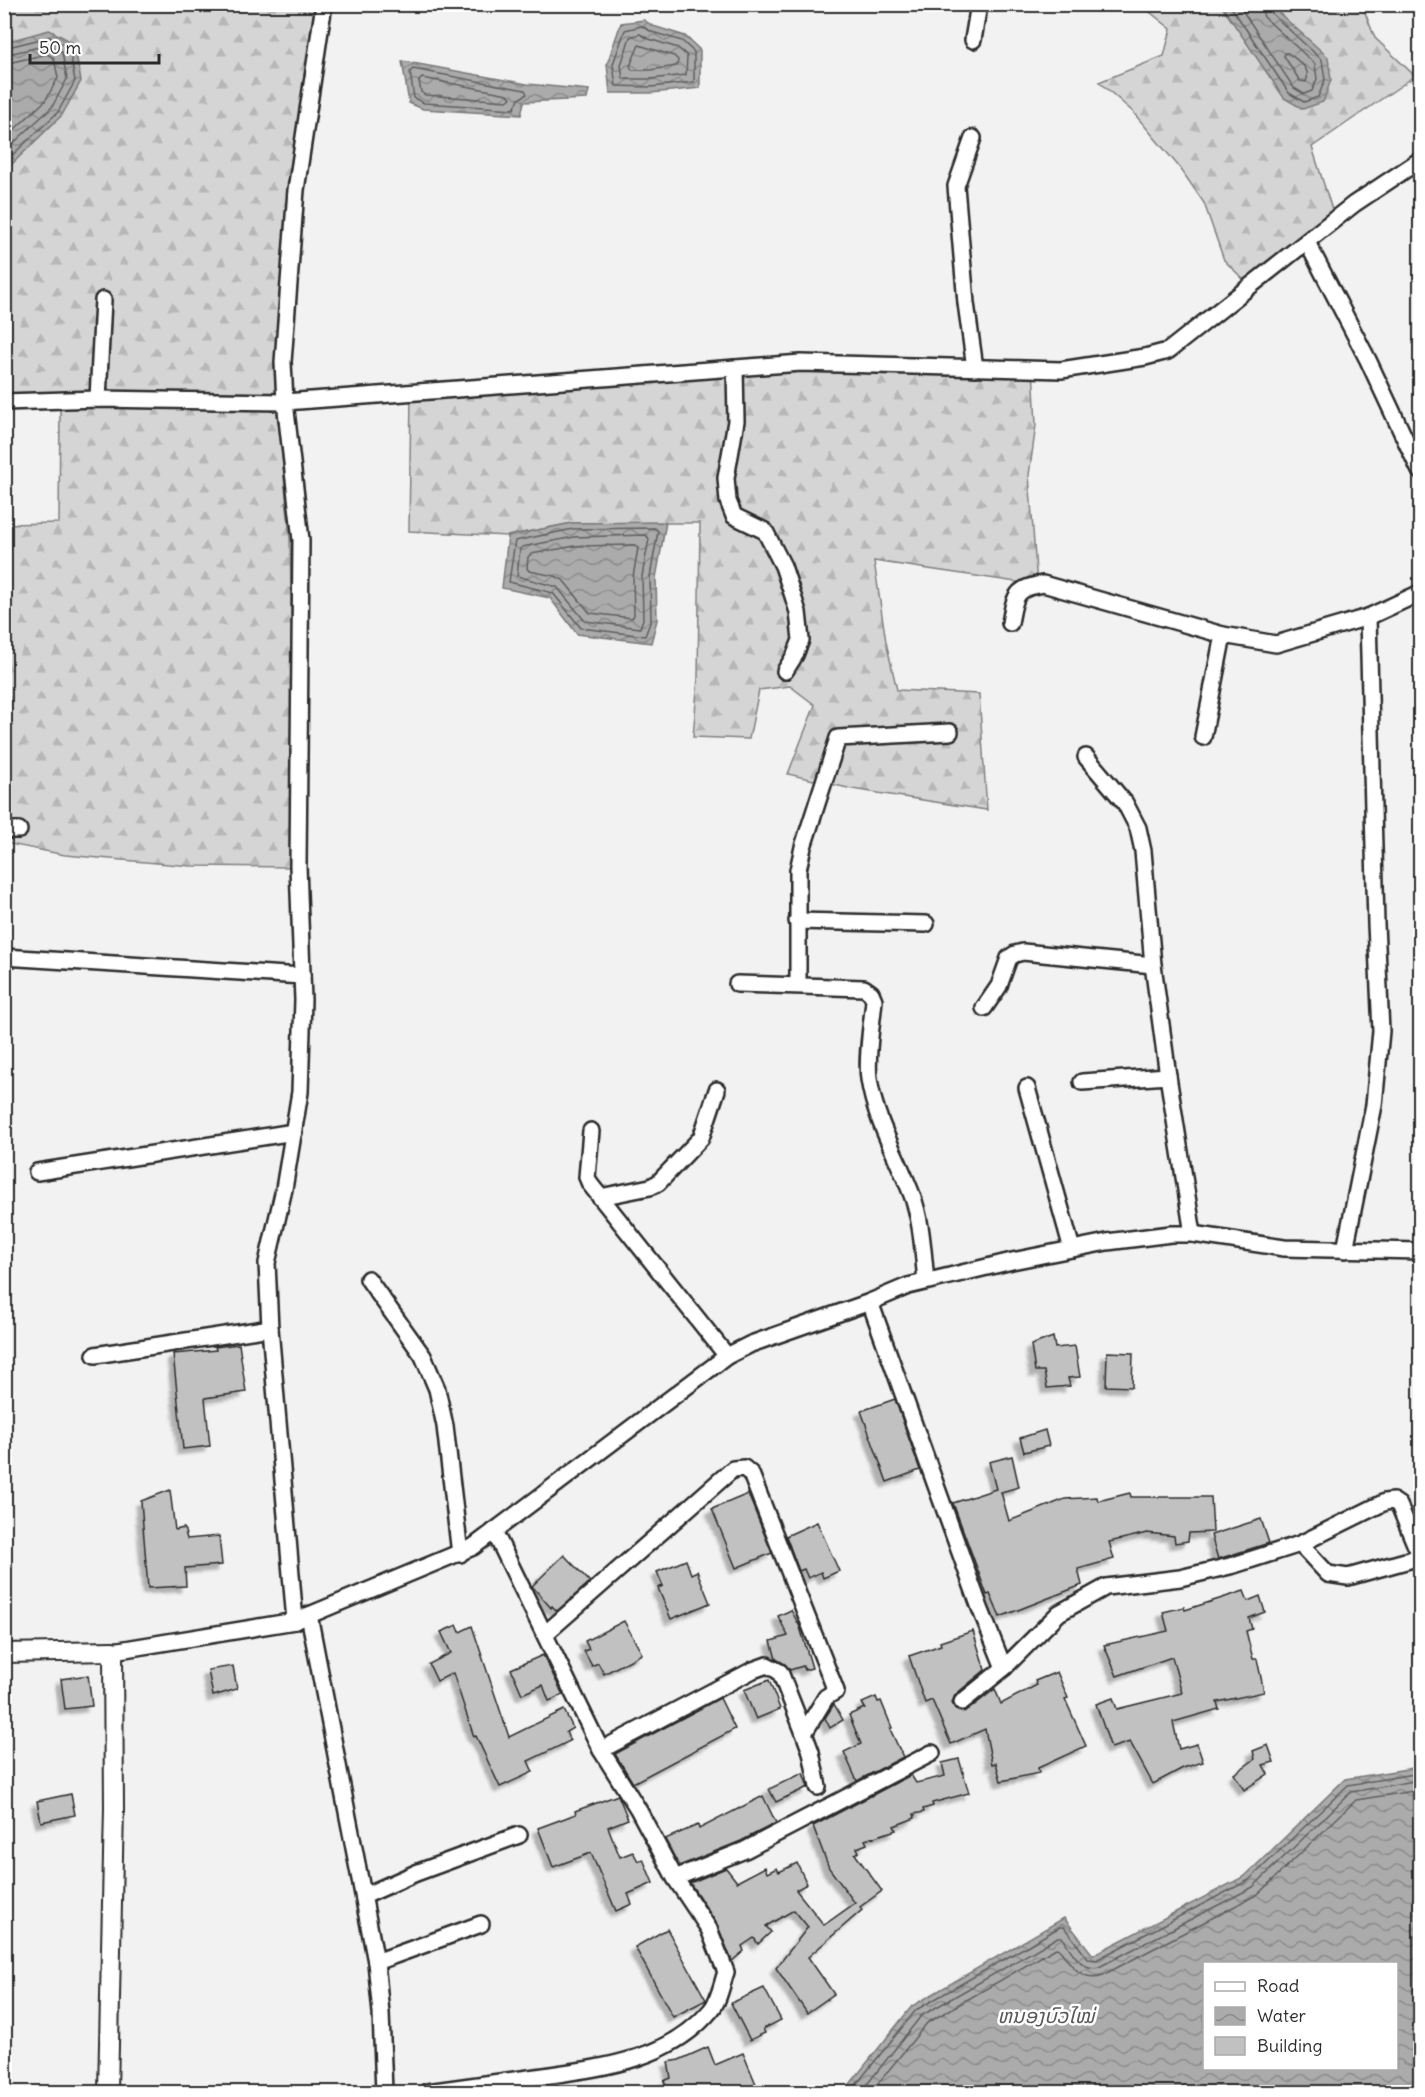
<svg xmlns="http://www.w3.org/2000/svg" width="1425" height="2097" font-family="Delius,'Noto Sans Lao',sans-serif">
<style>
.forest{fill:url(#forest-firs);stroke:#808080;stroke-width:1.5}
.water{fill:url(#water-waves);stroke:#787878;stroke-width:1.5;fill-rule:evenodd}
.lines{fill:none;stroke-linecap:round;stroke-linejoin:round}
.shore{stroke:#5e5e5e;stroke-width:1.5}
.building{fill:#c1c1c1;stroke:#2b2b2b;stroke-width:1.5;filter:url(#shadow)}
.minor-casing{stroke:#2b2b2b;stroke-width:20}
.tertiary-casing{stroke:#2b2b2b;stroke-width:22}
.minor{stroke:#fff;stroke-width:15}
.tertiary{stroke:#fff;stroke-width:18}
.labels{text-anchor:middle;stroke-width:5;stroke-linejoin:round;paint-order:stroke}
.water-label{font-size:20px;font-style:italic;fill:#585858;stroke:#fff}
</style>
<defs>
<pattern id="forest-firs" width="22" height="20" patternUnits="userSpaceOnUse" patternTransform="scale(1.5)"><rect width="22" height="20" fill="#d5d5d5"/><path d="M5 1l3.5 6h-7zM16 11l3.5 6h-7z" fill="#b7b7b7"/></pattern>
<pattern id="water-waves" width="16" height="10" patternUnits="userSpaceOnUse" patternTransform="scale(1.5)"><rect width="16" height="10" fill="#ababab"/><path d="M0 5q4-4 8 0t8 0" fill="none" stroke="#8b8b8b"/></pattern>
<filter id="shadow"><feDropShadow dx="-5.5" dy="5.5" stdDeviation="1.5" flood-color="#0004"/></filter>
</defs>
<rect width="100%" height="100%" fill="#f2f2f2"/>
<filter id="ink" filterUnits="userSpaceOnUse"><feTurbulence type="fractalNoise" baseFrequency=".0167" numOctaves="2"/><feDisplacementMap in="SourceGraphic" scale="12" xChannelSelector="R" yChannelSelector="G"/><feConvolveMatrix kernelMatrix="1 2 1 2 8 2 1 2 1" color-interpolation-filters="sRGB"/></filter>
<g filter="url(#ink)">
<g class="forest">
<path d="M1140,4L1362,5L1375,38L1415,76L1312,147L1335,219L1250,286L1224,260L1204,203L1180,168L1132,111L1099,82L1164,56L1171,29Z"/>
<path d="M5,5H319L292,187L277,337V402L290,539L296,867L191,866L65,855L5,843L4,524L59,523L60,408H5Z"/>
<path d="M1033,368L1036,425L1029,475L1037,585L874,561L886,642L897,690L979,694L987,810L852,789L788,774L815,705L790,686L759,690L749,739L693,737L698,678L700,523H572L508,536L409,531L411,396C542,387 674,374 806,371C882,370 957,372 1033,368Z"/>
</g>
<g class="water">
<path d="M1221,5H1270L1328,57L1331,80L1323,102L1303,109L1284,98Z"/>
<path d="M644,20L653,26L685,36L700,50V88L651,93H610L607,64L621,23Z"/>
<path d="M49,30L74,43L81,81L62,115L12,164L5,173V42Z"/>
<path d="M402,61L527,84L589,90L587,99L524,102L521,115L423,109L409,103Z"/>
<path d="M666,522L656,578L657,620L651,643L577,634L550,598L502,588L508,536L572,523Z"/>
<path d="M1420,1767V2092H847L850,2084L912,2006L1064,1918L1093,1955L1245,1876L1345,1779ZM1204,1964H1396V2068H1204Z"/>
</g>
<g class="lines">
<g class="shore">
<path d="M1229,4L1289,93L1304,102L1318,97L1325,80L1322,60L1269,11L1267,4"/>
<path d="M1238,4L1294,88L1304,94L1312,91L1317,79L1315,64L1264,17L1260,4"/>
<path d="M642,26L652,32L682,41L694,52V82L651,87L616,86L613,64L625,30Z"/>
<path d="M640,34L649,39L678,48L687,56L686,75L651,79H623L621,65L630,37Z"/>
<path d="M639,45L674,56L678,60L677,66L650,70H632L630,66Z"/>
<path d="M4,48L49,37L69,47L75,81L58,112L4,163"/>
<path d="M1285,53H1288C1298,61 1312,68 1306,82L1300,81L1284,56Z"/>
<path d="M4,55L48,45L62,52L67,79L52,107L4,152"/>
<path d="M4,64L47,54L54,58L58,78L45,101L4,139"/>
<path d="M413,69L525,90L527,94L519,99L514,109L424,103L414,98L410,72Z"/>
<path d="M422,78L508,94L511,98L507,101L425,95L421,92L419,81Z"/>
<path d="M655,528L658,531L650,577L651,620L645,636L581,628L553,593L509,582L515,541L573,529Z"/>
<path d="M646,535L649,539L642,576L643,619L640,628L585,621L557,587L517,576L520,549L522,547L574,537Z"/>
<path d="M636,545L638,548L633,577L634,615L632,618L590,613L563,580L555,576L529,571L527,568L528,557L531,554L575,546Z"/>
<path d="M853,2092L855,2086L916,2010L1060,1927H1064L1088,1959L1096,1960L1249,1880L1348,1785L1420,1773"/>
<path d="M861,2092L921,2016L1058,1937H1062C1071,1950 1081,1972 1099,1967L1253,1887L1351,1792L1420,1780"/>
<path d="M871,2092L927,2023L1056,1948L1059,1949C1071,1964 1081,1983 1103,1975L1258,1894L1356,1800L1420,1790"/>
</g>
</g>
<g class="building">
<path d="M1053,1337L1055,1348L1075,1346L1080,1377L1068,1378L1070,1386L1047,1388L1044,1371H1035L1031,1345Z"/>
<path d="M239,1344L246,1392L205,1398L210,1446L183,1449L173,1354L216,1350L215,1347Z"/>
<path d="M1107,1352L1133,1353L1132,1387L1106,1386Z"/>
<path d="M895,1399L920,1470L887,1482L861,1411Z"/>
<path d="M1045,1430L1049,1446L1024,1452L1020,1438Z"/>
<path d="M1012,1456L1019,1487L1001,1492L1009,1521L1065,1499L1097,1497L1098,1501L1130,1493L1131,1497H1211L1213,1532L1189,1533L1188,1541L1175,1543L1174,1536L1147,1533L1109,1542L1114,1559L1078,1569L1082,1585L1000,1617L990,1594L987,1595L953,1503L996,1489L989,1462Z"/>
<path d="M170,1490L175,1530L184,1528L187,1539L219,1536L222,1565L185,1568L186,1586L148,1588L141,1501Z"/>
<path d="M748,1494L772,1553L736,1568L712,1509Z"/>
<path d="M1261,1519L1269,1543L1218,1559L1211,1535Z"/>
<path d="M817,1522L839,1571L823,1578L821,1572L808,1578L804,1569L799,1571L786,1536Z"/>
<path d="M564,1555L590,1582L557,1611L552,1606L551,1608L532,1586Z"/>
<path d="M686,1560L691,1574L697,1571L710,1603L671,1619L658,1588L663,1586L657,1572Z"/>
<path d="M1244,1591L1248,1601L1260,1596L1265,1612L1249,1618L1252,1629L1246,1631L1253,1659H1257L1264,1692L1217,1702L1219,1709L1173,1722L1179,1749L1197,1744L1203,1762L1183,1768L1153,1784L1130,1742L1111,1748L1096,1704L1113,1698L1117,1709L1182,1693L1172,1657L1117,1676L1104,1645L1168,1631L1163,1612L1184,1607L1185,1610Z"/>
<path d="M791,1610L800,1627L812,1668L805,1670L803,1666L790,1670L785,1664L776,1659L771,1641L788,1636L778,1616Z"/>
<path d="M624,1621L642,1654L604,1674L598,1663L592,1666L584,1651L589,1649L585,1641Z"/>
<path d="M457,1625L460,1632L472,1626L509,1737L564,1710L573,1728L566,1732L570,1741L528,1761L533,1772L500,1787L476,1736L474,1737L453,1673L437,1681L429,1664L451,1653L441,1632Z"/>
<path d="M973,1631L985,1670L955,1695L952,1703L955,1709L963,1712L968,1710L995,1689L1001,1704L1037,1685L1035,1681L1057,1672L1068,1698L1065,1699L1086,1746L1038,1768L1039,1773L1001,1781L996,1763L992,1764L985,1729L951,1744L932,1700L925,1703L909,1656L941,1645L940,1642Z"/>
<path d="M543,1655L563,1695L549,1701L543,1685L522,1694L511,1669Z"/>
<path d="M233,1666L237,1689L213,1696L208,1670Z"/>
<path d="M88,1675L92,1706L65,1709L61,1679Z"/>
<path d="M769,1680L780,1709L756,1719L744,1690Z"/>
<path d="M876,1697L878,1702L881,1701L892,1728L890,1729L903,1757L857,1781L844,1752L861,1744L849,1715L865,1708L862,1703Z"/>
<path d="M720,1698L735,1729L633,1783L615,1754Z"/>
<path d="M834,1704L843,1720L830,1728L825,1718Z"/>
<path d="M1268,1745L1274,1762L1263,1765L1268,1774L1244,1790L1234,1774L1255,1759L1253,1751Z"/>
<path d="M959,1759L969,1793L932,1803L933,1806L923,1809L924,1812L914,1814L915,1818L894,1826L896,1830L865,1840L867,1844L857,1848L859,1852L855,1854L882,1891L860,1907L862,1910L808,1957L834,1994L807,2013L776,1968L808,1927L794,1910L766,1926L771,1932L758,1944L754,1938L742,1946L744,1951L732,1961L717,1924L690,1883L726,1868L737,1882L765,1867L767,1873L777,1868L779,1872L797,1863L807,1884L796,1890L824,1925L855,1903L829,1868L813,1826L911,1775L916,1783L945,1776L942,1763Z"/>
<path d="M803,1773L808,1787L776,1802L769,1789Z"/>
<path d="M71,1794L75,1815L41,1822L37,1801Z"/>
<path d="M618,1795L628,1819L608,1827L620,1857L633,1852L638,1861L643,1859L653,1883L628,1894L632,1904L616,1911L591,1853L553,1867L538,1828L576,1814L575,1811Z"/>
<path d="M763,1796L776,1823L741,1841L679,1866L665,1839L698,1825L699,1829Z"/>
<path d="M667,1929L706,2000L673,2017L635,1947Z"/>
<path d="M764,1988L781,2020L763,2029L765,2033L750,2040L731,2003Z"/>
<path d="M708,2047L715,2065L743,2053L756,2084L737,2092H668L664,2081L671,2078L668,2062L679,2060Z"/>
</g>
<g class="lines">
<g class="minor-casing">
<g id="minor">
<path d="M973,40L979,4"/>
<path d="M973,138L956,186L966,303L975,368"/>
<path d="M1307,242L1368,360L1420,471"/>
<path d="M735,368L736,421L726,478L728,501L734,516L765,531L783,566L792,593L798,612L801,640L795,655L785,671"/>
<path d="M98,399L103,300"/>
<path d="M4,402L98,399L285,402L801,363L1061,370L1145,357L1168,351L1354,204L1420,160"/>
<path d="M1010,623C1015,597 1014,588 1043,584L1223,635L1276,644L1368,617L1420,593"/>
<path d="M1203,737L1223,635"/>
<path d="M1086,757L1125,803L1138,828L1143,851L1153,965L1168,1076L1193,1234"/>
<path d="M4,830H19"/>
<path d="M797,921L926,924"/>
<path d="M4,957L302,976"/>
<path d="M737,984L864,988L871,993L874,1000C872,1023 866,1057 869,1079C875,1120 897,1156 912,1195C922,1222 923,1253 926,1281"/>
<path d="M798,985V870L803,847L838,738L950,732"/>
<path d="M984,1008L999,986L1009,958L1015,954L1023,952L1153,965"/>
<path d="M1082,1082L1168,1076"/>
<path d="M1027,1088L1072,1249"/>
<path d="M591,1131L587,1177L590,1184L727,1356"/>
<path d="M37,1172L294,1132"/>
<path d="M600,1197L650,1187L658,1183L701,1138L717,1090"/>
<path d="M1345,1250L1374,1105L1381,1031L1376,924L1368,617"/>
<path d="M368,1279L423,1356L437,1389L445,1426L460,1554"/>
<path d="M870,1302L980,1608L1004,1668L962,1702"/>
<path d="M95,1355L270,1328"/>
<path d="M1300,1544L1385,1502L1393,1501L1399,1505L1420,1556"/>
<path d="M309,1615L376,1962L381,2013L384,2092"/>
<path d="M295,1621L473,1547L727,1356L751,1344L870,1302L908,1286L1012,1261L1107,1242L1171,1234H1193L1284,1248L1420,1251"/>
<path d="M545,1634L733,1469L744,1468L751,1474L836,1691L826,1697L804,1733L811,1752L818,1787"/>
<path d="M113,1651L295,1621L270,1328L267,1263L284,1189L300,1092L303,1000L298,866L301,540L285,402L283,362L296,190L324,4"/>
<path d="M1004,1668L1059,1613L1106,1587L1180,1578L1234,1565L1300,1544L1328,1574L1348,1577L1420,1557"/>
<path d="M601,1750L753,1670L767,1665L780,1672L804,1733"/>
<path d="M675,1878L745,1850L932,1753"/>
<path d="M364,1896L416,1873L519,1835"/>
<path d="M376,1962L481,1924"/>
<path d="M427,2092C463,2087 500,2082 536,2077C598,2068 668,2062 711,2010C719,2001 722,1983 726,1972L709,1929L675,1878L638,1809L601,1750L494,1531"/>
</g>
</g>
<g class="tertiary-casing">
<path id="tertiary" d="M4,1653L113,1651L114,1808L108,2092"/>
</g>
<use href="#minor" class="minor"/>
<use href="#tertiary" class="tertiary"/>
</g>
</g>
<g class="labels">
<g class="water-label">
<text x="1046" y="2023">ຫນອງບົວໄໝ່</text>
</g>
</g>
<rect width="1425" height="2097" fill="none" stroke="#fff" stroke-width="24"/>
<rect x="12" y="12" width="1401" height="2073" fill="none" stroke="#2b2b2b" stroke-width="2" filter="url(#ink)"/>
<rect x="1203" y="1962" width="195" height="108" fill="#ffffff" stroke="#aaaaaa" stroke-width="1.5"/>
<rect x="1215" y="1982" width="30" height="9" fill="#ffffff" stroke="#aaaaaa" stroke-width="1.5"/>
<text x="1257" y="1992" font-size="18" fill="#2b2b2b">Road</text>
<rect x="1215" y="2007" width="30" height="18" fill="url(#water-waves)" stroke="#aaaaaa" stroke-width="1.5"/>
<text x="1257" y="2022" font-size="18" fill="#2b2b2b">Water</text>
<rect x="1215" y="2037" width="30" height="18" fill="#c1c1c1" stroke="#aaaaaa" stroke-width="1.5"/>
<text x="1257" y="2052" font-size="18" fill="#2b2b2b">Building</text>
<path d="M30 54v9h129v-9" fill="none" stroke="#2b2b2b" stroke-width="3"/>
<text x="39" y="54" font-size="18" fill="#2b2b2b" stroke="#ffffff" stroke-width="4.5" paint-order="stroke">50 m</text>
</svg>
